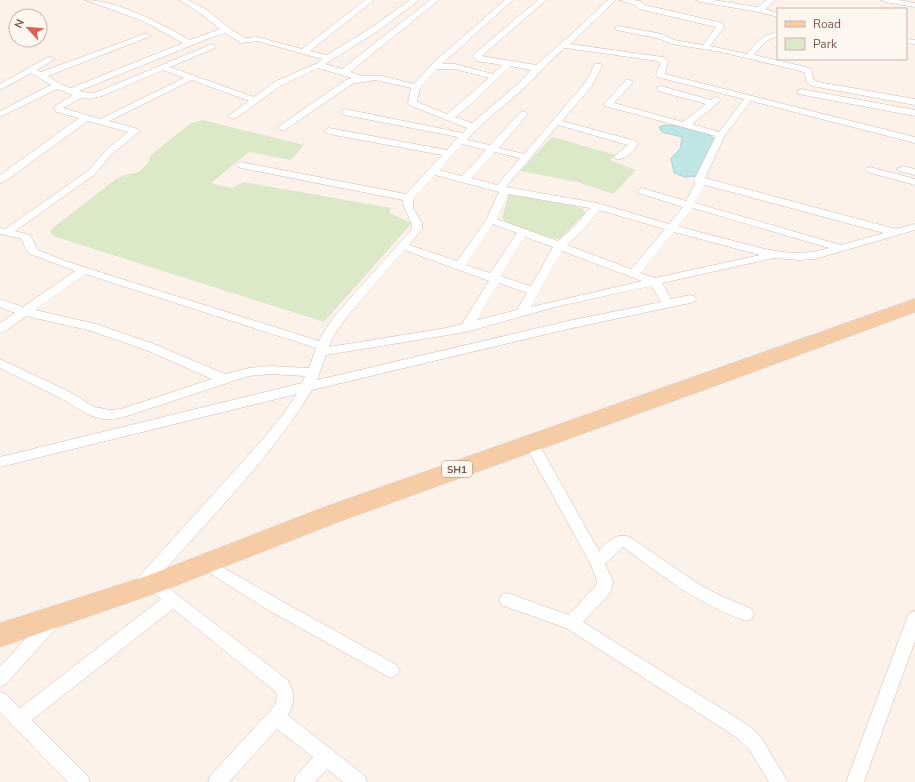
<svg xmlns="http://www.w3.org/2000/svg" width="915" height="782" font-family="'Nunito Sans',sans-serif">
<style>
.green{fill:#dbe9c8}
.water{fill:#bfe5e4;stroke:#a5d6d6}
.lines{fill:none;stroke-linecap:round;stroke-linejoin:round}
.minor-casing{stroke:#d0bbb2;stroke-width:1}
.primary-casing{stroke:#d9d0cd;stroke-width:1}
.minor{fill:#fff;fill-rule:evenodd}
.primary{fill:#f6cca6;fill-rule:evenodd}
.labels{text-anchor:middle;stroke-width:3;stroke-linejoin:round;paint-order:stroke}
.shield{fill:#fef7f0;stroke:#9f867f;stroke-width:1}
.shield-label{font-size:10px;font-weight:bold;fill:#76564e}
</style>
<rect width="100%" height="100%" fill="#fcf2ea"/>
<g class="green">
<path d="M202,120L304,145L291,160L249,152L211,183L231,188L244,182L391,208L389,213L412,223L324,322L53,236L50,230L116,179L125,175L139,172L147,164L151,155L191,123Z"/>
<path d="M552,137L616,155L610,160L636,170L613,194L578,182L520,171Z"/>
<path d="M509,193L578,207L584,209L585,213L560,239L548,237L507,223L502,218Z"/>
</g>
<path class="water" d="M665,125C678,126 708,129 715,140L701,170L696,176L685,177L674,173L671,158L680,149L682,137L662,132L659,127Z"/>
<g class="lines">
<g class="minor-casing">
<g id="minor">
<path d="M85,0C118,0 161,24 190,40L220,29L200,13L179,0H188L206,9L229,28L245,38L257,37L302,49L365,0H374L310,51L327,55L372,27L410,0H419L378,31L325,64L342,69L430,0H439L350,72L362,76H382L414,84L434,62L505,0H513L442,64H455L493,74L502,65L477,61L473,56L474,54L538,0H546L482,56L536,65L577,29L608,0H616L570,44L663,57L668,61L665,74L915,137V143L751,101L725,135L705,178L896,229L915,224V230L815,259L799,260L774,258L662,283L671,299L690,295L694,296L696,299L694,302L690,303L568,329L312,390C270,459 210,518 157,579L288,680C295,694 295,702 288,715L365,776L367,782H343L327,769L315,782H294L296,776L313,757L277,729L229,782H208L210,776L270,711C275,705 278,700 276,692L173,609L32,720L88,776L90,782H68L0,712V692L6,694L20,708L161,599L148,589L140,594L134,592L132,587L134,582L263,439L284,413L297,394L0,467V457L302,383L305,376L271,374L249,376L127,416C95,426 84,410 58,397C39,387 19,378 0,368V359L70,392L94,407L110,410L121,409L212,379L146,350L88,330L26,316L4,332L0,333V323L15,313L0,307V299L23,307L75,271L30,254L25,248L22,239L0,234V228L5,229L88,171L105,151L128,132L88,121L4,182L0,183V175L79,118L56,112L54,108L55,106L73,95L57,89L0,117V111L51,85L31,73L0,90V84L48,57H51L55,59L37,70L41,72L144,34H147L151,36L48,76L60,84L71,88L183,43L143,21ZM225,33L241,43L257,41L322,59L318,63L276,81L254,97L170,67L215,48L216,46L212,44L97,92L89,93L79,91L207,39ZM565,48L658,61L660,64L656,75L657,77L744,99L719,132L692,124L719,102L720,100L719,98L716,97L711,100L661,86L658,87L657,89L658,91L706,104L683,122L614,103L633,82L629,79L626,80L604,104L605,106L716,136L694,180L695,184L686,201L642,188L637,191L638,193L683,207L669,224L597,203L506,187L558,125L628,145L616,155L614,157L616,159C624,161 636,151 638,143L636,141L562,121L592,86L602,66L601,64H595L585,83L524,154L499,148L528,114L524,111L521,112L490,145L467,140C484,120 506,105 525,87C539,74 550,60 565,48ZM510,66L531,70L519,83L472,123L455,117L471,104ZM318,68L352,78L346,80L279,126L277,128L279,130H285L352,84L375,80L411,88L408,103L409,105L467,128L463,133L345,109L342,110L341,112L342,114L345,115L458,137L447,150L329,128L326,129L324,131L329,134L442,155L406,194L241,162L238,163L236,165L238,167L241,168L403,200C403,211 412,218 412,229L338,312L324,331L319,341L68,262L38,250L30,235L15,231L94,175L111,155L140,131L138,129L109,121L192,80L249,101L228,116L233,119L236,118L282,85ZM437,69H455L489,78L447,114L417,102L420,88ZM163,70L184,78L100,119L63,108L81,98L89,99L102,96ZM462,144L486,150L462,176L439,170ZM495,152L520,158L497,185L471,178ZM435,175L499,192L486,220L457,261L409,245L422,229V223L413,208V199ZM705,185L884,233L841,245L695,203ZM508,194L590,208L576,225L558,241L497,219ZM693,208L829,248C796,258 771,251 738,242C718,237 698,232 678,226ZM599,210L665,229L631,269L567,245L584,229ZM493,224L517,233L490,273L466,265ZM674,232L760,255L655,278L640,273ZM525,237L553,247L531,286L500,276ZM404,250L489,281L462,324L446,328L329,347L334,335L346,318ZM562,251L642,281L531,307ZM85,274L316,348L309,368L271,366L249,368L225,374L154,344L96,324L35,310ZM499,283L527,293L517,310L477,320ZM651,286L661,302L568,321L317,380L326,355L466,332L559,306Z"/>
<path d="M619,0H633L640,1L645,5L723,23L724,27L710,46L747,54C756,43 763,33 778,33V37C767,37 761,47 754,55L806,67L812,70L813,79L818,82L915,99V105L812,86L806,82L805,73L800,71L721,52L672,44L657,38L616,30L615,28L619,26L662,34L674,40L703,45L716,27L639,9L635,5Z"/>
<path d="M696,0H713L757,7L767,0H775L765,9L778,13V17L759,12L700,2Z"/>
<path d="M881,0H898L915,3V7L885,2Z"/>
<path d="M906,39L915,40V44L906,43Z"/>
<path d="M801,89L915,110V116L798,94L797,92Z"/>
<path d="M902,166L915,169V175L899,171L897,169Z"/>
<path d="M870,167L915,179V185L867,172L865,170L867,168Z"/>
<path d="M531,438L536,439L599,551C608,542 616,532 630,537L697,583L717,594L752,609L754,614L752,619L746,621C698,604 663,577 623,547L605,564L613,581L612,588L610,593L583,622L748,725L761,737L788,782H769L749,749L736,737L566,628L501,605L499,600L501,595L507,593L569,615L596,585L597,581L590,563L524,443L526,439Z"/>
<path d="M205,557L280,600L397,665L400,670L397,675L391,678L385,675L268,610L200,567L197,563L200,559Z"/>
<path d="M915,611V641L864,782H846L907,618L909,613Z"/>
<path d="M54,612L60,614L62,619L60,624L6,684L0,687V667L48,614Z"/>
</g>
</g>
<g class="primary-casing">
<path id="primary" d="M915,299V312L723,383L338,522L162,591L0,647V623L147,576L322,508Z"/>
</g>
<use href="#minor" class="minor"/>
<use href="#primary" class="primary"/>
</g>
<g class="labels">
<rect class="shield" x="442" y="461" width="30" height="16" rx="3"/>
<g class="shield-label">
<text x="457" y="473">SH1</text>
</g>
</g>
<rect x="777" y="8" width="130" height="52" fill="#fef7f0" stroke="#c8b7af"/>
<rect x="785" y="21" width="20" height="6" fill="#f6cca6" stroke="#c8b7af"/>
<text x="813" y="28" font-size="12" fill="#76564e">Road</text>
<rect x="785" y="38" width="20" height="12" fill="#dbe9c8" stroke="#c8b7af"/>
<text x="813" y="48" font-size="12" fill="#76564e">Park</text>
<g transform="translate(28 28) rotate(296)"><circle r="19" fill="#fef7f0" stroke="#c8b7af"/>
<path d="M0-3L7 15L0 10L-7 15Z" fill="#df5f56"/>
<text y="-6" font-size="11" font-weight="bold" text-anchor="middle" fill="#76564e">N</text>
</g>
</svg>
